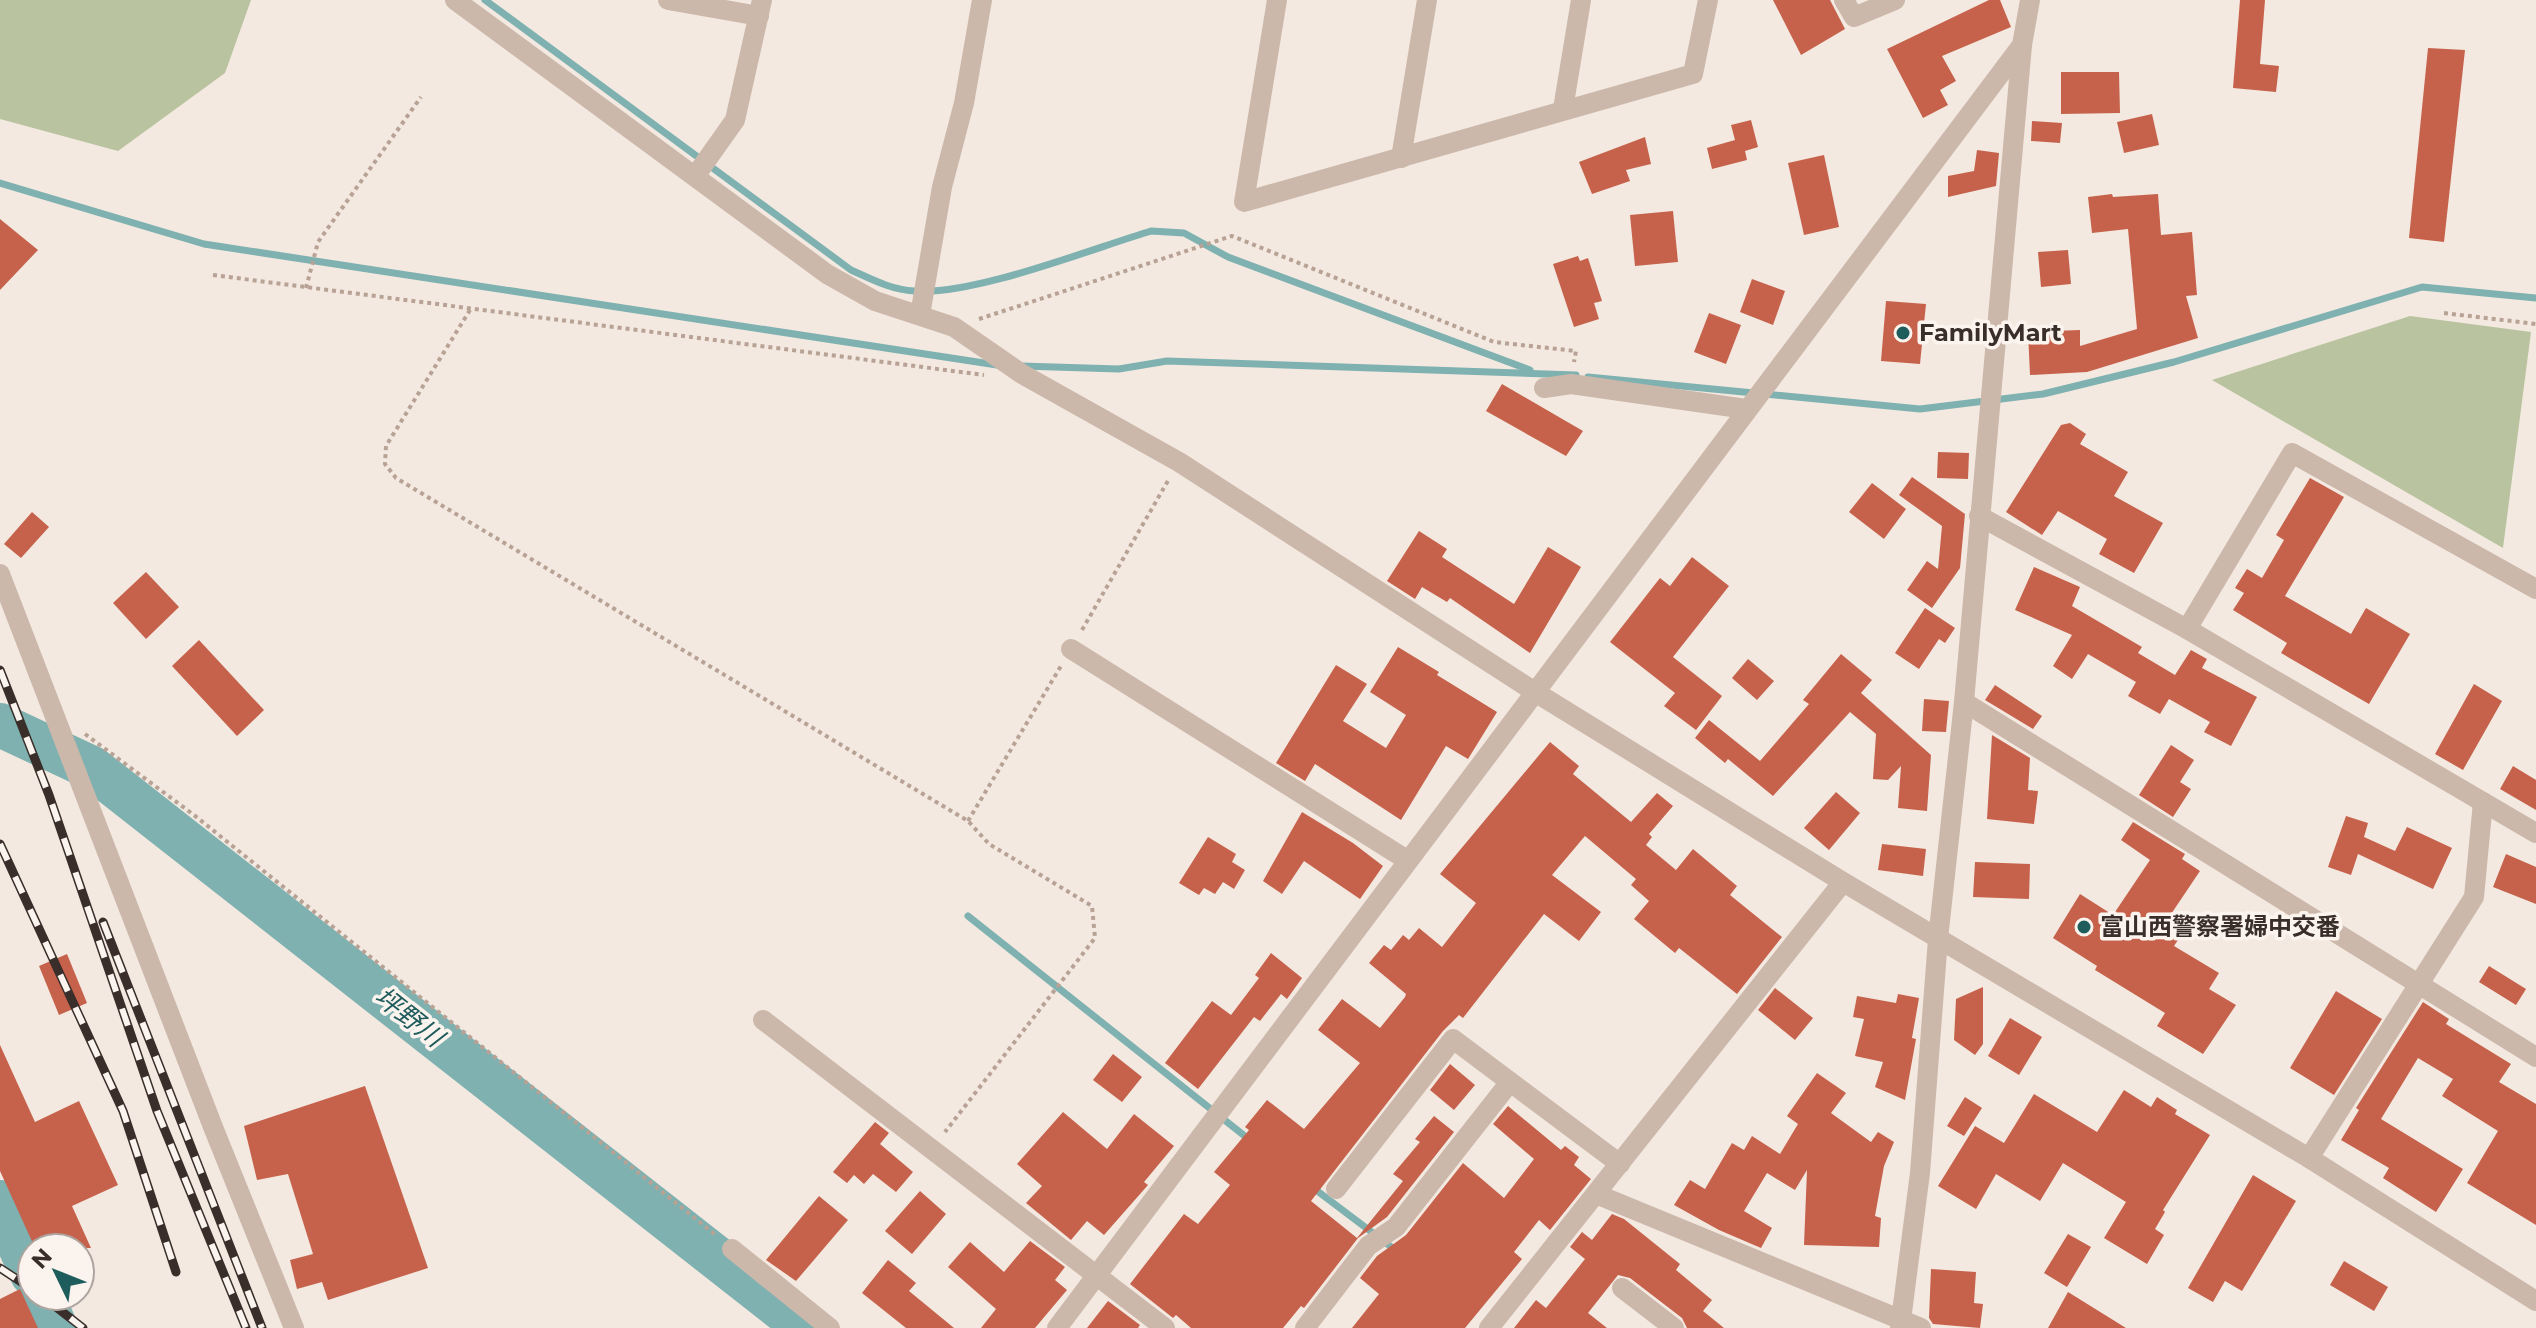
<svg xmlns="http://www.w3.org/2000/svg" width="2536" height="1328" font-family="Montserrat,'Noto Sans JP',sans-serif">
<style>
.green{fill:#b9c39f}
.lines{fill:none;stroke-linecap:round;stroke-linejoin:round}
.stream{stroke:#7eb1b0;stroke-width:7}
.river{stroke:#7eb1b0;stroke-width:44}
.building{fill:#c6624b}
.path{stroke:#b8a295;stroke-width:4;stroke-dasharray:4 4;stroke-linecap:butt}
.minor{stroke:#ccb8ab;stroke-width:20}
.rail-casing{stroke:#3a2e2a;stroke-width:9}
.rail{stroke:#fbf3ed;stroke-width:6;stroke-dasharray:18;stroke-linecap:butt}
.poi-dot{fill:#1f5c5c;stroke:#fbf3ed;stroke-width:3}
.labels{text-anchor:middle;stroke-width:7;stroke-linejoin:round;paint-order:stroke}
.poi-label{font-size:24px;font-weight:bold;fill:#3a2e2a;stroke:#fbf3ed;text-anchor:start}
.water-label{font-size:26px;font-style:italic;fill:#1f5c5c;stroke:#fbf3ed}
</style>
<rect width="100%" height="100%" fill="#f3e9e0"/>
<g class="green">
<path d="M0,0H251L225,73L118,151L0,119Z"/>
<path d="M2410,316L2531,332L2503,548L2212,380Z"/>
</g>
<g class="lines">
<g class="stream">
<path d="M485,0L851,270C871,279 892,290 914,291C973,296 1091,249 1151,231L1184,233L1228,257L1530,370"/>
<path d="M0,183L204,244L997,365"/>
<path d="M1021,366L1119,369L1167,361L1576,375"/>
<path d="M1588,377L1920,409L2043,394L2174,362L2422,287L2536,298"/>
<path d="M968,916L1251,1141"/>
<path d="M1312,1187L1398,1252"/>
</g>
<g class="river">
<path d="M0,725L92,768L806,1328"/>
<path d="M0,1202L32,1274"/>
<path d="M42,1296L56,1328"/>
</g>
</g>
<g class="building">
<path d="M1773,0H1830L1845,29L1801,55Z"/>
<path d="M1989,0H2000L2011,27L1942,56L1956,81L1940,90L1948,105L1923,118L1887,49Z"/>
<path d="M2240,0H2265L2260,64L2279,66L2276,92L2233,88Z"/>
<path d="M2428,48L2465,50L2444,242L2409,238Z"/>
<path d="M2061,72H2119L2120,113L2061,114Z"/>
<path d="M2152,114L2159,145L2124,153L2117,122Z"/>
<path d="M1751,120L1758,147L1745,151L1747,160L1712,169L1707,148L1735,140L1731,125Z"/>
<path d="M2032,121L2062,123L2060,143L2031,141Z"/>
<path d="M1645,137L1651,164L1626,170L1630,181L1592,194L1579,162Z"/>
<path d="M1977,150L1999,153L1996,186L1948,197V176L1974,171Z"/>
<path d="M1824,155L1839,227L1804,235L1788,163Z"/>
<path d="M2112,194L2113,197L2158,194L2161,235L2192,232L2197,295L2186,296L2198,338L2087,372L2030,375L2028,332L2080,330V346L2137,329L2128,229L2092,233L2088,197Z"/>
<path d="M1673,211L1678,262L1635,266L1630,215Z"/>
<path d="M0,219L38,250L0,290Z"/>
<path d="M2068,250L2071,284L2041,287L2038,252Z"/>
<path d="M1578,256L1580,261L1588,258L1602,301L1594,303L1599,319L1574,327L1553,264Z"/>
<path d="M1752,279L1785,291L1773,325L1740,312Z"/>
<path d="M1886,301L1926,304L1920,364L1881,361Z"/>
<path d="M1709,313L1741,325L1726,364L1694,352Z"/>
<path d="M1502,384L1583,431L1566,456L1486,411Z"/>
<path d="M2070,423L2086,434L2080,444L2128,472L2114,496L2163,523L2134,573L2099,554L2107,539L2058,511L2042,535L2006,512L2061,425Z"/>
<path d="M1938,452L1969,453L1968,479L1937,478Z"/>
<path d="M1912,477L1965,514L1960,568L1932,608L1907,590L1927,561L1938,569L1942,526L1899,495Z"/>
<path d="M2310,478L2344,497L2285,596L2351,634L2366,608L2410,634L2369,704L2281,653L2287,643L2233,610L2244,593L2235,588L2247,569L2262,578L2284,540L2276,535Z"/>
<path d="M1872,483L1906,509L1884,539L1849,512Z"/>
<path d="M32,512L49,527L21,558L4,544Z"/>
<path d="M1419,531L1447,549L1442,557L1514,604L1548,547L1581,567L1530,653L1450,598L1447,602L1422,587L1415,599L1387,581Z"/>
<path d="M1692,557L1729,586L1673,657L1722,696L1696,730L1664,706L1675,693L1610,642L1660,578L1670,586Z"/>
<path d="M2034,567L2080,587L2072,606L2142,647L2138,653L2175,675L2191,650L2207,659L2202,668L2257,697L2231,746L2204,732L2210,722L2169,699L2160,714L2128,696L2136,682L2088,654L2072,679L2053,666L2072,635L2015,610Z"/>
<path d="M146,572L179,607L146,639L113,603Z"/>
<path d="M1925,608L1955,628L1945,643L1939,639L1919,669L1895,653Z"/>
<path d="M199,640L264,710L237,736L172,666Z"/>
<path d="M1398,647L1439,672L1437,675L1497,712L1468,759L1446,746L1401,820L1315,764L1305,781L1276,763L1336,665L1367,684L1343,721L1386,748L1406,715L1370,692Z"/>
<path d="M1841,654L1872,680L1861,693L1931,755L1927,811L1898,808L1901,766L1888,780L1873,779L1876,734L1850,712L1773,796L1728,759L1725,763L1695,738L1709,720L1760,761L1809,704L1803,700Z"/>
<path d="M1748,659L1774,681L1757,700L1732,678Z"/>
<path d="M2474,684L2502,701L2463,770L2435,754Z"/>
<path d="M1995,685L2042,716L2033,729L1985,700Z"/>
<path d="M1924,699L1949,701L1946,732L1922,731Z"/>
<path d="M1992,735L2030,758L2028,790L2038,791L2034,824L1987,819Z"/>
<path d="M1550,742L1579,766L1573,774L1631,822L1657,793L1673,806L1649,834L1652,837L1646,845L1676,870L1693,849L1737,886L1730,895L1782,937L1737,994L1679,948L1675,953L1634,919L1649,901L1631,885L1636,879L1585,836L1552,875L1601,912L1579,941L1544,914L1463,1018L1459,1015L1443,1031L1311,1201L1357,1238L1403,1181L1393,1174L1420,1142L1415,1139L1434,1116L1454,1132L1387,1217L1358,1238L1304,1308L1301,1306L1283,1328H1191L1176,1315L1173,1318L1130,1284L1184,1214L1198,1224L1230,1185L1214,1172L1249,1130L1245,1127L1267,1100L1304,1129L1360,1063L1318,1030L1342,999L1380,1028L1405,997L1406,994L1369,963L1384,945L1391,950L1403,935L1409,940L1419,928L1442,947L1476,903L1440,874Z"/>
<path d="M2171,745L2194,760L2180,782L2191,789L2173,817L2139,795Z"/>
<path d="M2513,766L2536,780V810L2500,789Z"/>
<path d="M1836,792L1860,813L1829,850L1804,828Z"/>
<path d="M1302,812L1353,843L1383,866L1360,899L1304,861L1282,894L1263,881Z"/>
<path d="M2346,816L2368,823L2364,837L2395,851L2407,827L2452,848L2433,889L2358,854L2351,875L2328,867Z"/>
<path d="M2133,822L2185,854L2182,859L2200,871L2161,929L2178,940L2174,946L2219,973L2209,989L2236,1005L2203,1054L2157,1026L2165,1013L2095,970L2097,966L2053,938L2080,894L2113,915L2150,860L2121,840Z"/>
<path d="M1208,837L1236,854L1232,862L1245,870L1234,889L1223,882L1215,894L1204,888L1199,895L1179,883Z"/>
<path d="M1882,844L1926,849L1923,876L1878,870Z"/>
<path d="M2506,854L2536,867V904L2493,887Z"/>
<path d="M1975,862L2030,864L2029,899L1973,897Z"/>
<path d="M1271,953L1302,978L1287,999L1281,994L1260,1021L1254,1017L1198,1089L1165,1063L1212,1001L1231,1015L1259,978L1255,975Z"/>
<path d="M67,954L87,1003L59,1015L39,966Z"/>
<path d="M2489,966L2526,989L2516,1005L2479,982Z"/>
<path d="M1983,987V1044L1975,1055L1954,1040L1956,999Z"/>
<path d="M1775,988L1813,1018L1795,1040L1758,1010Z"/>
<path d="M2336,991L2382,1019L2334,1095L2290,1068Z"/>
<path d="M1898,994L1919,998L1912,1038L1916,1039L1905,1100L1875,1087L1883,1062L1855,1056L1864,1019L1853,1017L1857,996L1896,1003Z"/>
<path d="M2423,1002L2449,1019L2446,1024L2511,1064L2499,1082L2536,1104V1225L2467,1183L2498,1131L2442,1096L2453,1079L2418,1058L2381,1119L2463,1169L2436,1212L2383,1178L2389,1168L2341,1140L2359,1110L2356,1108Z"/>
<path d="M2010,1018L2042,1037L2019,1075L1988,1056Z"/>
<path d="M0,1045L35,1122L79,1101L118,1185L72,1206L91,1248H35L0,1171Z"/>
<path d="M1113,1054L1142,1077L1122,1102L1093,1080Z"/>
<path d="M1450,1064L1475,1085L1454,1110L1430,1090Z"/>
<path d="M1817,1073L1846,1093L1831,1113L1871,1142L1878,1132L1894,1142L1884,1166L1875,1216L1881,1218L1879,1247L1804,1245L1807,1170L1795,1190L1767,1173L1744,1211L1772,1228L1761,1248L1719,1230L1674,1205L1690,1180L1705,1189L1732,1143L1744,1150L1752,1136L1780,1154L1798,1124L1787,1116Z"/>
<path d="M365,1086L428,1268L328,1300L322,1282L297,1289L290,1260L313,1254L288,1174L257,1180L244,1126Z"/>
<path d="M2124,1090L2151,1107L2157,1097L2177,1110L2175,1114L2210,1135L2163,1210L2165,1212L2155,1229L2164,1235L2147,1264L2104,1238L2126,1202L2063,1163L2040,1201L1996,1174L1976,1209L1938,1186L1975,1126L2004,1143L2034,1094L2097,1132Z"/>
<path d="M1965,1097L1982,1108L1964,1136L1947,1126Z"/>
<path d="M1508,1106L1561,1150L1565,1146L1579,1157L1574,1165L1591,1179L1550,1230L1539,1220L1514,1252L1522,1259L1465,1328H1352L1379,1294L1360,1278L1377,1256L1406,1235L1463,1163L1504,1198L1534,1159L1493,1124Z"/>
<path d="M1063,1112L1107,1149L1134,1114L1174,1146L1144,1182L1148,1185L1104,1235L1087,1221L1071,1240L1026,1203L1042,1186L1017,1164Z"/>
<path d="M875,1122L889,1133L880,1144L913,1172L896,1192L873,1174L864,1184L854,1175L847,1183L833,1172Z"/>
<path d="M2253,1175L2296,1201L2242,1291L2225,1281L2213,1302L2188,1288Z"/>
<path d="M920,1191L946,1214L912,1254L885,1231Z"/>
<path d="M819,1196L848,1220L796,1281L766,1260Z"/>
<path d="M1612,1214L1624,1219L1680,1264L1676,1270L1712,1300L1703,1311L1724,1328H1687L1682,1318L1630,1278L1618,1275L1588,1313L1607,1328H1514L1536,1300L1546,1308L1585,1259L1570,1247L1582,1232L1592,1240Z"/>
<path d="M2068,1234L2091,1247L2067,1287L2044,1273Z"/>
<path d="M1030,1241L1065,1267L1055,1280L1067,1290L1035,1328H981L996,1309L948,1267L970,1242L1004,1272Z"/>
<path d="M888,1260L916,1283L909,1291L954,1328H906L862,1293Z"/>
<path d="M2344,1261L2388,1287L2374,1311L2330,1285Z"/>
<path d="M1931,1269L1976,1272L1974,1303L1983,1304L1980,1328L1933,1324L1929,1318Z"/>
<path d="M20,1289L38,1328H0V1299Z"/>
<path d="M2068,1292L2126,1328H2048Z"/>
<path d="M1108,1301L1140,1325L1138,1328H1087Z"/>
</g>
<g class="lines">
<g class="path">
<path d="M213,275L984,375"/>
<path d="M306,288L318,242L421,97"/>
<path d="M470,310L386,446L385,464L396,478L968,821L989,844L1092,906L1095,938L945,1132"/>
<path d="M2444,313L2536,324"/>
<path d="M979,319L1232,236L1494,342L1576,351L1574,362"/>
<path d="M1082,630L1169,479"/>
<path d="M85,734L194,815L717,1236"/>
<path d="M968,821L1061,666"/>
</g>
<g class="minor">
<path d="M455,0L827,274L875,301L954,327L1022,374L1179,462L1535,692L1843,882L2309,1158L2536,1301"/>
<path d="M668,0L759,16"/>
<path d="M1277,0L1244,202L1693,74L1708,0"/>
<path d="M1844,0L1854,17L1895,0"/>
<path d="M1563,109L1581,0"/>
<path d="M1401,158L1427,0"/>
<path d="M696,175L735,120L762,0"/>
<path d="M920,315L942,187L964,103L982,0"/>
<path d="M1544,388L1571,384L1746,409"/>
<path d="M1979,516L2187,629L2536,833"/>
<path d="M0,574L213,1127L294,1328"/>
<path d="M2187,629L2292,453L2536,589"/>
<path d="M1071,649L1407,860"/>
<path d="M1964,702L2536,1057"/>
<path d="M763,1020L1165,1328"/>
<path d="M2309,1158L2474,897L2483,802"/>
<path d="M1336,1189L1453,1039L1620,1164"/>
<path d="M1596,1194L1921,1328"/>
<path d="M732,1249L830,1328"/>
<path d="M1622,1288L1674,1328"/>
<path d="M1057,1328L2022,45"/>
<path d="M1305,1328L1368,1246L1396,1227L1510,1082"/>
<path d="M1489,1328L1843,882"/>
<path d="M1900,1328L1920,1173L1938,939L1964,702L2022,45L2030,0"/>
</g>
<g class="rail-casing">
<g id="rail">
<path d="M0,670L49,795L157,1111L246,1328"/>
<path d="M0,844L123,1111L176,1272"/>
<path d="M103,922L262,1328"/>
<path d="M0,1268L32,1289"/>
<path d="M42,1296L83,1328"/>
</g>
</g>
<use href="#rail" class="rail"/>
</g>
<g class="poi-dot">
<circle cx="1903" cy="333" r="8"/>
<circle cx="2084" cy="927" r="8"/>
</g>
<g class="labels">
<g class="poi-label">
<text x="1919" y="341">FamilyMart</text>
<text x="2100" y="935">富山西警察署婦中交番</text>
</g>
<g class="water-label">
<text transform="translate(409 1017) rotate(38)" y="9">坪野川</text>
</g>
</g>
<g transform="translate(56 1272) rotate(313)"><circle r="38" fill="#fbf3ed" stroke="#aea49f" stroke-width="2"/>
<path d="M0-6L14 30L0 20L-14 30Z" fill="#1f5c5c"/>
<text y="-12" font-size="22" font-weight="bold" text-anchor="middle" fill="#3a2e2a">N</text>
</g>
</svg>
